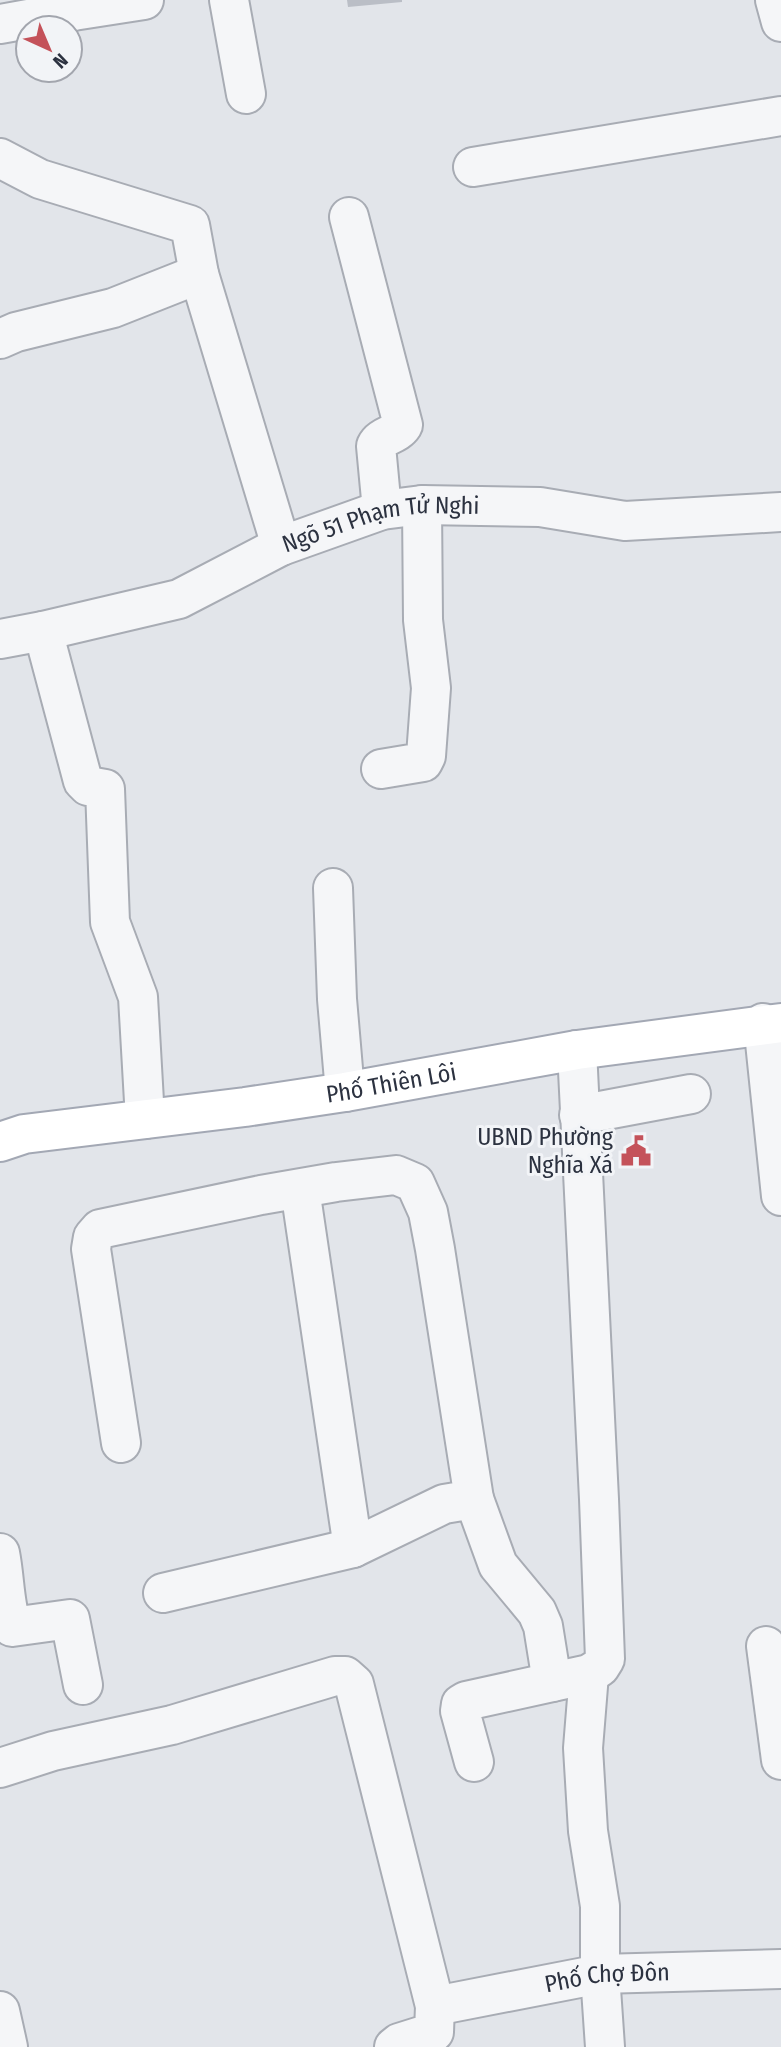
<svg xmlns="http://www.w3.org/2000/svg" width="781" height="2047" font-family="'Fira Sans Condensed',sans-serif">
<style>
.building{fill:#babec6}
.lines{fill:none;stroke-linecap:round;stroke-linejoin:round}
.minor-casing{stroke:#a8acb4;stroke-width:42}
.major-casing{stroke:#a3a8b4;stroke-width:42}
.minor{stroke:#f5f6f8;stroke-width:38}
.major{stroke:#fff;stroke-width:38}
.labels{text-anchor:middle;stroke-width:6;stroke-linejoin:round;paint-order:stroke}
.street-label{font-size:24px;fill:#2c3240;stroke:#f2f4f7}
.poi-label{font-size:24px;fill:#2c3240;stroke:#f2f4f7;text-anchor:end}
</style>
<rect width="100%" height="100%" fill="#e2e5ea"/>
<path class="building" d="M347,0H402V2L348,7Z"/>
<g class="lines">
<g class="minor-casing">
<g id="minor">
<path d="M229,0L246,94"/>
<path d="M775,0L781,22"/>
<path d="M73,11L144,0"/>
<path d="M0,24L73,11L71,0"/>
<path d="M0,158L40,179L190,225L199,274L281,546"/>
<path d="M473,167L781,116"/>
<path d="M349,217L403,425C396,436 381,435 376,446L382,510"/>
<path d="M0,339L16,332L113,308L199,274"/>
<path d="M43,631L83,781L88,786L105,789L110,922L138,997L145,1119"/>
<path id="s1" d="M0,639L43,631L179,599L281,546L382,510L422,505L540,507L625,521L781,512"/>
<path d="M381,769L423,762L426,756L431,688L423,620L422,505"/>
<path d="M333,888L337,999L345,1092"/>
<path d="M763,1023L781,1196"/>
<path d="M579,1115L691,1094"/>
<path d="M300,1189L353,1548"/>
<path d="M121,1443L91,1249L93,1237L100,1229L261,1195L336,1182L396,1175L415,1183L428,1212L435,1249L474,1499L444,1504L353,1548L163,1593"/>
<path d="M474,1499L498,1565L537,1612L543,1626L552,1682"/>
<path d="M0,1553C5,1578 4,1603 12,1627L70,1619L83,1685"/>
<path d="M766,1646L781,1760"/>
<path d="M589,1674L583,1748L588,1831L600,1906V1974L605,2047"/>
<path d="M474,1762L460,1711L461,1704L466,1701L589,1674L600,1667L605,1659L599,1499L577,1050"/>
<path d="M0,1768L53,1751L172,1725L335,1676H345L354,1684L435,2006L434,2032L399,2043L394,2047"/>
<path id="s2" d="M435,2006L600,1974L781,1969"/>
<path d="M0,2011L8,2047"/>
</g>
</g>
<g class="major-casing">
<g id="major">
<path id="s3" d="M0,1142L24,1134L245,1107L345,1092L577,1050L781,1023"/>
</g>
</g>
<use href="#minor" class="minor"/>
<use href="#major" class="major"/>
</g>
<defs>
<g id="civic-bare" transform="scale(2.415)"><path d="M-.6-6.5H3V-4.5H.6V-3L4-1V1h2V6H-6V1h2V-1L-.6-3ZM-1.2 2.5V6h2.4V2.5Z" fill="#c4525a" stroke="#f2f4f7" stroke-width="2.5" paint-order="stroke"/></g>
</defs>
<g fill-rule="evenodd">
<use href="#civic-bare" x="636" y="1151"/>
</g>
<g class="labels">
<g class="street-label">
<text dy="8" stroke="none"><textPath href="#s1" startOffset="402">Ngõ 51 Phạm Tử Nghi</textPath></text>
<text dy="8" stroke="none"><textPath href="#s3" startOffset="396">Phố Thiên Lôi</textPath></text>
<text dy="8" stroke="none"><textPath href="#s2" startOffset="175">Phố Chợ Đôn</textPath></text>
</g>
<g class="poi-label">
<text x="613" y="1145">UBND Phường<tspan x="613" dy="28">Nghĩa Xá</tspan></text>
</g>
</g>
<g transform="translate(49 49) rotate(136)"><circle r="33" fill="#f2f4f7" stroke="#a3a6ae" stroke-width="2"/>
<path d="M0-5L12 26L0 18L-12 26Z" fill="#c4525a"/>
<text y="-10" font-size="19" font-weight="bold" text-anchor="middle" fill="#2c3240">N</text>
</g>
</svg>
